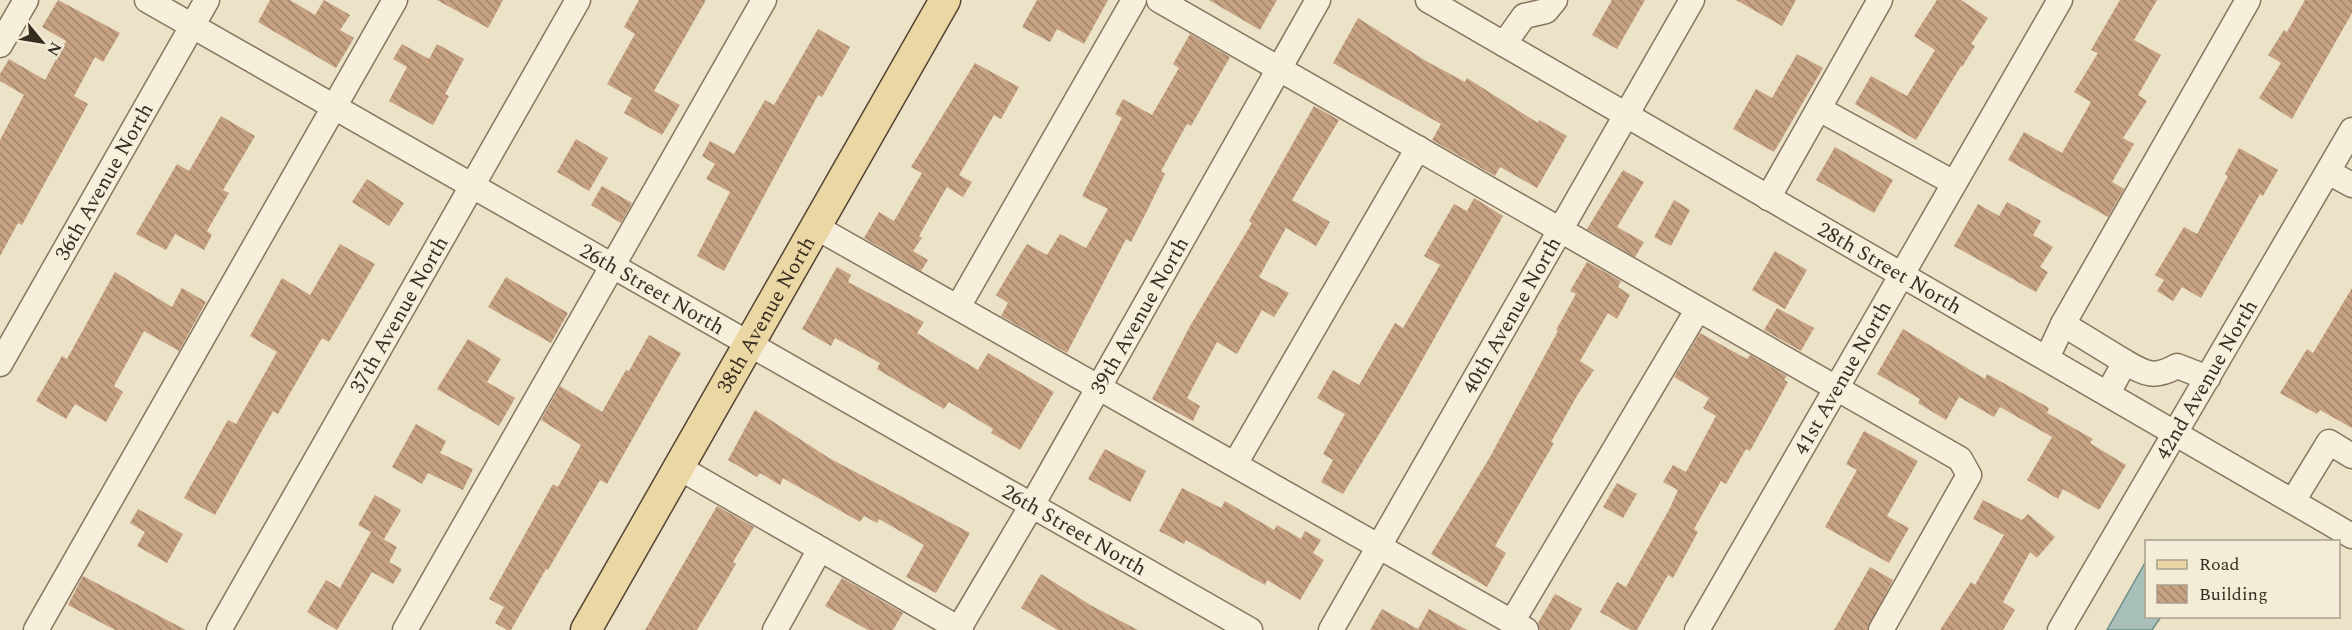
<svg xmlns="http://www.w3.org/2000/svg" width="2352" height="630" font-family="Spectral,serif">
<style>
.water{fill:#a9c0ba;stroke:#708e87;stroke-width:1.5}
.building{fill:url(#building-back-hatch)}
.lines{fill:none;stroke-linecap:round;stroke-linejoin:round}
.minor-casing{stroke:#86755f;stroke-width:27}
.major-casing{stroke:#544332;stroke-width:33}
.minor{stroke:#f6efdb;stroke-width:24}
.major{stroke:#ebd7a4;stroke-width:30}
.labels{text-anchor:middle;stroke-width:6;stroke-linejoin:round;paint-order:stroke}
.street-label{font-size:21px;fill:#382d21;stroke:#f3ecd7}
</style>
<defs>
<pattern id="building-back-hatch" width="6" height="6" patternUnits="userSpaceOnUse" patternTransform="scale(1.5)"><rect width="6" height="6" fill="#c6a182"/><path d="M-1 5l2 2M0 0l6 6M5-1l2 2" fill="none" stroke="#a2846a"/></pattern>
</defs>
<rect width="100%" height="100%" fill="#ebe2c8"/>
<path class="water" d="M2146,561V616L2161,617L2152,630H2107Z"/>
<g class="building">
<path d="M58,0L120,33L103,62L95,57L74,96L88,104L22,225L18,223L0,256V140L24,95L0,81V74L9,59L45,80L66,41L42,27Z"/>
<path d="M270,0H290L315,15L324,0L350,15L340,30L354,38L336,68L258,22Z"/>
<path d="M437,0H503L488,28Z"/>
<path d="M639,0H706L654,91L680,105L662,135L624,113L632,98L607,84L635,34L624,27Z"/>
<path d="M1037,0H1108L1084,44L1057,29L1050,42L1022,27Z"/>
<path d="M1209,0H1277L1260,30Z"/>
<path d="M1612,0H1645L1617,49L1592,35Z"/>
<path d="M1736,0H1796L1782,26Z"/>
<path d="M1937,0H1961L1988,18L1971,44L1975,46L1962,67L1961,66L1916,140L1855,104L1871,76L1907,96L1935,50L1914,36Z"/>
<path d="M2120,0H2157L2134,40L2161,55L2138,95L2147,101L2123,138L2134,144L2112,182L2124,189L2108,217L2008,160L2024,132L2062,153L2091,102L2074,92L2098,53L2091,50Z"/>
<path d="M2305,0H2352V13L2292,119L2259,98L2281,63L2268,55L2284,30L2287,32Z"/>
<path d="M1358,18L1426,61L1465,82L1467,78L1538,123L1539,120L1567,136L1537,188L1500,167L1495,176L1432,140L1441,124L1333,63Z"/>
<path d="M818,29L850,47L822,97L818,95L724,271L697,256L730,192L706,179L715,164L702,156L710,141L734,154L765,100L774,105Z"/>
<path d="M1190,34L1230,57L1191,126L1187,124L1161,171L1165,174L1147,211L1131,242L1126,239L1067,353L1001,316L1008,303L996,295L1027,244L1047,255L1060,234L1086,248L1108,209L1082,196L1122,118L1115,114L1123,99L1152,115L1179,68L1173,64Z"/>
<path d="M402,44L429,59L437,44L464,59L445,94L449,96L433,125L389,101L407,67L393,59Z"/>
<path d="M1797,54L1823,68L1774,152L1733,129L1756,89L1772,98Z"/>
<path d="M975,63L1019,87L1001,119L994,115L959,175L972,182L963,197L947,187L919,236L922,238L913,251L928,260L921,271L864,238L879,212L894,221L922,173L911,167Z"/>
<path d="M1314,106L1339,120L1292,200L1330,222L1316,246L1286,228L1259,277L1289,293L1274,317L1262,310L1237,354L1217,342L1187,398L1200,406L1193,421L1152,399L1190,326L1252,223L1249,221Z"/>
<path d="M221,116L255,136L223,190L229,193L207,231L212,235L204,250L175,234L166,250L136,234L177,164L189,171Z"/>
<path d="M576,139L608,158L589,191L557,172Z"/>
<path d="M1835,147L1893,180L1874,213L1816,180Z"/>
<path d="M2239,148L2278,170L2263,196L2260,194L2201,298L2182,287L2173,301L2157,291L2164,280L2155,275L2184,227L2197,234L2228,176L2225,174Z"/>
<path d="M1623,170L1644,182L1617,227L1644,242L1635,257L1587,229Z"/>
<path d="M367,179L404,203L389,226L352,202Z"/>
<path d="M602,186L632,203L621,223L591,205Z"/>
<path d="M1474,198L1503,216L1402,396L1343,494L1321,482L1333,460L1323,454L1345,414L1317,398L1333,370L1359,385L1395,323L1403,328L1440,265L1424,256L1454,204L1467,211Z"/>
<path d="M1674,200L1690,210L1671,246L1654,237Z"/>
<path d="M2007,202L2041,221L2033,235L2053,247L2040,267L2048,272L2036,292L1954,246L1978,204L1999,216Z"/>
<path d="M340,244L375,264L329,342L322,338L278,414L273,411L215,515L184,498L228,420L236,424L277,352L250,336L282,278L310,295Z"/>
<path d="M1775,251L1807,270L1785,309L1752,290Z"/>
<path d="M1587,262L1621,281L1618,287L1630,295L1617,319L1608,313L1580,361L1594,370L1578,394L1551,442L1554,443L1495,546L1506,553L1487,587L1431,554L1490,457L1558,331L1556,330L1576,294L1570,291Z"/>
<path d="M837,267L851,275L848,282L924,322L917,333L978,370L988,353L1054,392L1020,450L991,433L993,429L949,402L944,409L877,369L880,363L835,338L831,346L802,329Z"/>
<path d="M115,272L172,307L182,288L206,302L179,351L144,331L114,386L123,392L106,422L75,404L66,419L36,401L62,356L67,359Z"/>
<path d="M506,277L568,313L551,343L488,307Z"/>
<path d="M2352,288V428L2320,410L2317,414L2280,393L2307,349L2313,353Z"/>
<path d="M1777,308L1814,328L1801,351L1764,330Z"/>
<path d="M1903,329L1985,379L1987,374L2049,408L2047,413L2093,439L2090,443L2126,465L2099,510L2063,489L2058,499L2027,480L2052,437L2000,407L1994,417L1959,397L1946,420L1918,403L1920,399L1877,374Z"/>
<path d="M1700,333L1747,359L1750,355L1787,376L1784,380L1788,382L1750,451L1746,449L1726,484L1721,481L1694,529L1698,532L1673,578L1668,575L1637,630H1631L1600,612L1617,582L1626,587L1670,508L1678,490L1663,482L1673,465L1686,472L1716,416L1703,408L1709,398L1674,377Z"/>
<path d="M649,335L681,353L607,484L600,480L548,570L546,569L511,630H507L495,623L504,607L489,599L553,484L558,487L581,445L541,420L560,386L602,412L626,370L629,371Z"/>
<path d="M468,339L501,359L487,382L515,398L499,426L437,389Z"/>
<path d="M755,410L829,458L970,533L936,593L906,577L924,545L879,519L877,523L864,516L860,522L783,478L780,485L760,473L757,477L728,460Z"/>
<path d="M416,424L446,441L440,453L473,469L463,490L428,473L422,484L392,467Z"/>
<path d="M1864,431L1918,461L1887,516L1909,528L1889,563L1825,527L1857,470L1846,464Z"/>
<path d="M1105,449L1146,471L1130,502L1088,479Z"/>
<path d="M1617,483L1637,494L1623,518L1603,507Z"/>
<path d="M1182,488L1221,508L1225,501L1274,530L1277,525L1301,539L1305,531L1321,540L1313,553L1324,560L1300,600L1267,580L1265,585L1186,540L1184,544L1159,531Z"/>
<path d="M375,495L401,510L384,539L358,525Z"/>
<path d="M1983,500L2022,520L2028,514L2055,537L2037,558L2030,552L2003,602L2015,610L2003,630H1940L1971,582L1975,585L2004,535L1973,519Z"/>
<path d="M717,506L754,527L733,562L736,564L719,593L697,630H645Z"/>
<path d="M138,509L183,534L167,563L137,546L145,532L130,523Z"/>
<path d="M371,532L397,547L389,562L402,569L393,584L372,572L337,630L307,612L326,580L340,588Z"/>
<path d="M1870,567L1893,580L1867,630H1834Z"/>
<path d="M1041,574L1092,606L1138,630H1058L1021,608Z"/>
<path d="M83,576L186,630H115L68,605Z"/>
<path d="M842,578L903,613L893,630H868L825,606Z"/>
<path d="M1555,594L1582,609L1570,630H1540L1538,623Z"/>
<path d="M1382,609L1418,629L1429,609L1467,630H1370Z"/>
</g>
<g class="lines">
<g class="minor-casing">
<g id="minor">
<path id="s1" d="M147,0L1250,630"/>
<path d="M1159,0L1960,459L1969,475L1881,630"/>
<path id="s2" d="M1428,0L2352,536"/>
<path d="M1504,44L1524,16L1546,11L1555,0"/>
<path d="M0,45L26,0"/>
<path d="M1819,109L1954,183"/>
<path d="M2328,172L2352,185"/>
<path d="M1768,198L1880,0"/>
<path d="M814,226L1526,630"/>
<path d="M958,307L1134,0"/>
<path d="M2063,324L2248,0"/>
<path d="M2047,358L2063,324L2125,362"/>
<path id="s3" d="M0,364L207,0"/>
<path d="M2108,393L2125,362C2146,374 2154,379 2177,366L2208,378"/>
<path d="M1235,464L1418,148"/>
<path d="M678,467L961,630"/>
<path d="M2293,501L2329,442L2352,456"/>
<path d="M1512,622L1698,309"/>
<path d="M36,630L395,0"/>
<path id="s4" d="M219,630L578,0"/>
<path d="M405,630L764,0"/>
<path d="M775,630L820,549"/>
<path id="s5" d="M958,630L1032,505L1318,0"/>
<path id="s6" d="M1331,630L1692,0"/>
<path id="s7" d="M1697,630L2060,0"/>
<path id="s8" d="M2060,630L2352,130"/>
</g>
</g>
<g class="major-casing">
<g id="major">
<path id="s9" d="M586,630L945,0"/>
</g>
</g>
<use href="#minor" class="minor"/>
<use href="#major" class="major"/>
</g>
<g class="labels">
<g class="street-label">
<text dy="7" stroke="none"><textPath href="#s3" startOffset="210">36th Avenue North</textPath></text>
<text dy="7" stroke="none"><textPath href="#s2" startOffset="534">28th Street North</textPath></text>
<text dy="7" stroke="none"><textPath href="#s1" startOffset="582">26th Street North</textPath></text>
<text dy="7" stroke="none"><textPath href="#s9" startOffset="363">38th Avenue North</textPath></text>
<text dy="7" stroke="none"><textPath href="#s4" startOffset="363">37th Avenue North</textPath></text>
<text dy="7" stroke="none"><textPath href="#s6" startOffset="363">40th Avenue North</textPath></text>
<text dy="7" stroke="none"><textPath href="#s5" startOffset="363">39th Avenue North</textPath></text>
<text dy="7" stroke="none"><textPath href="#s7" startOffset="291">41st Avenue North</textPath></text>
<text dy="7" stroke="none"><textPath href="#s8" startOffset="290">42nd Avenue North</textPath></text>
<text dy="7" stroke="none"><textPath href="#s1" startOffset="1068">26th Street North</textPath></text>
</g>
</g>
<rect x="2145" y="540" width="195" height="78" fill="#f3ecd7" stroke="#a8a08e" stroke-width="1.5"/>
<rect x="2157" y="560" width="30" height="9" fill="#ebd7a4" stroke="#a8a08e" stroke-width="1.5"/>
<text x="2199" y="570" font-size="18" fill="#382d21">Road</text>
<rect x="2157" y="585" width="30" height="18" fill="url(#building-back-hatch)" stroke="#a8a08e" stroke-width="1.5"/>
<text x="2199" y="600" font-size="18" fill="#382d21">Building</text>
<g transform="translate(42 42) rotate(120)" stroke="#f3ecd7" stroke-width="4.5" paint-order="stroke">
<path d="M0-4.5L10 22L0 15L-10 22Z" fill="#382d21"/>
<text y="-9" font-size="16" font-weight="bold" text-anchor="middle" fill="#382d21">N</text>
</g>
</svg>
